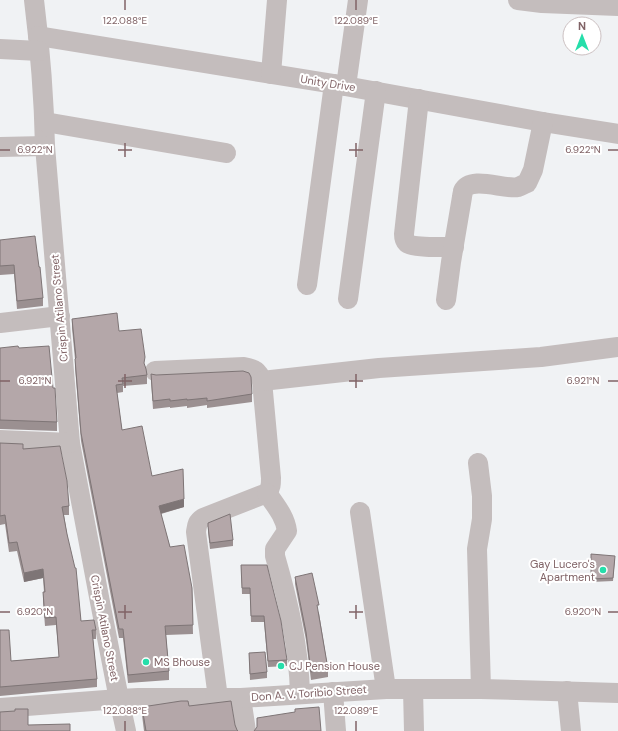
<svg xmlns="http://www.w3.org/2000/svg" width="618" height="731" font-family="'DM Sans',sans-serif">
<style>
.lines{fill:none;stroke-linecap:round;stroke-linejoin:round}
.minor{stroke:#c4bdbd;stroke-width:20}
.wall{fill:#9b9091}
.shaded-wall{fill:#7e7576}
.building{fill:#b4a7a9;stroke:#7e7576}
.ticks{fill:none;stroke:#806366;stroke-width:1.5}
.poi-dot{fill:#25deaa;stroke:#fff;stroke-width:1.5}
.labels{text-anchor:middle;stroke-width:4;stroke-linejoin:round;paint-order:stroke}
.street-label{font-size:11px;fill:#806366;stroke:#fff}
.poi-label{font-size:11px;fill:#806366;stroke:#fff;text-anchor:start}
.ticks-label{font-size:10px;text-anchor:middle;fill:#806366;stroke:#fff;stroke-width:4;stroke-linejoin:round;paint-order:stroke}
</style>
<rect width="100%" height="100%" fill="#f0f2f4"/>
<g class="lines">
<g class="minor">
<path d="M34,0C40,48 44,98 45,146L70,443L100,602L119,699L126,731"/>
<path d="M518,0L542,3L618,6"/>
<path d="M38,36L334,84L543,122L618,134"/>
<path d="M0,49L39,51"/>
<path d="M271,74L277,0"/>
<path d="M346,86L358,0"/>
<path d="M419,99L404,234C404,238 405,241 407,243C413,248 445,247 454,247"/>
<path d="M45,122L226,153"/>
<path d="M0,147L45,146"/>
<path d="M307,285L334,84"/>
<path d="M348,299L376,91"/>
<path d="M446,300L451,262L462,197C462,195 463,193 463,191C471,175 504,190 518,187C521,186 524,184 527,183L533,170L543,122"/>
<path d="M0,323L60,316"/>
<path d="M155,371L244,367C255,369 258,371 262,381L271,478C271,484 271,488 267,493L203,518C197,522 197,525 196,532L218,698"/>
<path d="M262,381L379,368L541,357L618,347"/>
<path d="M0,440L70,443"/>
<path d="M478,463L482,496V519L477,549L481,689"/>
<path d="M267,493C275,505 285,516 287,531L275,549V556C288,601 299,647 300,694"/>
<path d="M360,512L386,689"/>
<path d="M413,689L414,731"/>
<path d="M567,691L571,731"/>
<path d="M333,692L336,731"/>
<path d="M241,698L246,731"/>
<path d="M0,708L119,699L138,698H241L386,689H481L618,693"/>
</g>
</g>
<g class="wall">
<path d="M0,240L43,298V306L17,309L14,274L0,275Z"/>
<path d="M72,319L119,331L145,366L147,375V384L123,386V392L117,393L122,430L152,476L184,507L161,514L170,547L192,588L193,634L166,635L169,671V680L128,683L123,638H119L81,441L75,367V359L72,328Z"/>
<path d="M0,348H19L53,388L57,422V431L0,429Z"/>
<path d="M151,374L252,394V402L207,408V405L187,408V406L170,408V407L153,409L151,381Z"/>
<path d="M0,443L23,449L69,506V515H64L81,621L96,630V639H93L97,679V687L0,696V630L11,661L59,657L56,625L45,626L43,601V592H44L43,578L24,582L17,551L9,552L5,524L0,525Z"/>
<path d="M208,526L233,540V546L210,549L208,532Z"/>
<path d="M591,554L615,559L613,581L591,582Z"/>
<path d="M241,565L287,660V666L268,667L264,622H251L250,594H242Z"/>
<path d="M295,577L319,613L328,669V677L311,680L306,640L295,584Z"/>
<path d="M249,653L267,672V678L250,680Z"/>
<path d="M189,706L235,725L237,730L238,731H144L142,715V707Z"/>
</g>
<g class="shaded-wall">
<path d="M184,499V507L159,514V506Z"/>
<path d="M43,569V578L24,582V573Z"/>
</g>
<g class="building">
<path d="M35,236L39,267H40L43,298L17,301L14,265L0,266V240Z"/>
<path d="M117,313L119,331L141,329L145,357L144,363L146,369L147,375L122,378L123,384L116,385L122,430L142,426L152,476L183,469L184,499L159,506L170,547L184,545L192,588L193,625L165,626L169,671L128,675L123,629H119L81,433L75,359L76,358L72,319Z"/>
<path d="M18,346L19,348L49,346L53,388H55L57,422L0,420V348Z"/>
<path d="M243,371L249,373L251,377L252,394L207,401V398L187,400V399L170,401V399L153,401L151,374L156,375Z"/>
<path d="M0,443L23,444V449L60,446L67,481L69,506L62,507L67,534L75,568H76L81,621L94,620L96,630H92L97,679L0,687V630H9L11,661L59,657L56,617L45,618L43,592H45L43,569L24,573L17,542L9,543L5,515L0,516Z"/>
<path d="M230,514L233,540L210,543L208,526V523Z"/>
<path d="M591,554L615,556L613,578L591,579Z"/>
<path d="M241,565H267L281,621L287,660L268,661L264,616H251L250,588H242Z"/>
<path d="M312,573L319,605H317L328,669L311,672L306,632L295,577Z"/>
<path d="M265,652L267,672L250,674L249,653Z"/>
<path d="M181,701H188L189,706L231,701L235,725L237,730L238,731H146L142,707Z"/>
<path d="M319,707L321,731H254L257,727V718L295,712V709Z"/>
<path d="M15,709H28V725L70,724V731H0V712L15,711Z"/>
</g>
<path class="ticks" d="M125,0V10M356,0V10M125,143V157M356,143V157M0,150H10M118,150H132M349,150H363M608,150H618M125,374V388M356,374V388M0,381H10M118,381H132M349,381H363M608,381H618M125,605V619M356,605V619M0,612H10M118,612H132M349,612H363M608,612H618M125,721V731M356,721V731"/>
<g class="poi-dot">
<circle cx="603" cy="570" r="4"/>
<circle cx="146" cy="662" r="4"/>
<circle cx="281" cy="666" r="4"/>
</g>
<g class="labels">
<g class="street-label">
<text transform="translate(328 83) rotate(9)" y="4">Unity Drive</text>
<text transform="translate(59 308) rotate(-95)" y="4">Crispin Atilano Street</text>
<text transform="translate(105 628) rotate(79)" y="4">Crispin Atilano Street</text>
<text transform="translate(309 693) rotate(-4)" y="4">Don A. V. Toribio Street</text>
</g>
<g class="poi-label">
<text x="595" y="568" text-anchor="end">Gay Lucero's<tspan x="595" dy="13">Apartment</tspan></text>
<text x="154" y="666">MS Bhouse</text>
<text x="289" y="670">CJ Pension House</text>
</g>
</g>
<g class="ticks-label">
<text x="125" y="24">122.088°E</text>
<text x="356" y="24">122.089°E</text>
<text x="35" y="153">6.922°N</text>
<text x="583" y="153">6.922°N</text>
<text x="35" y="384">6.921°N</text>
<text x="583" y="384">6.921°N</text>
<text x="35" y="615">6.920°N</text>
<text x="583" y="615">6.920°N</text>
<text x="125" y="714">122.088°E</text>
<text x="356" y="714">122.089°E</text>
</g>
<g transform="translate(582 36)"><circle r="19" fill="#ffffff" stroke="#ccc1c2"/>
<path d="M0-3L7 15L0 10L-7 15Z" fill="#25deaa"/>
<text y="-6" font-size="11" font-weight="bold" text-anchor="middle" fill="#806366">N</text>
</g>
</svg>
